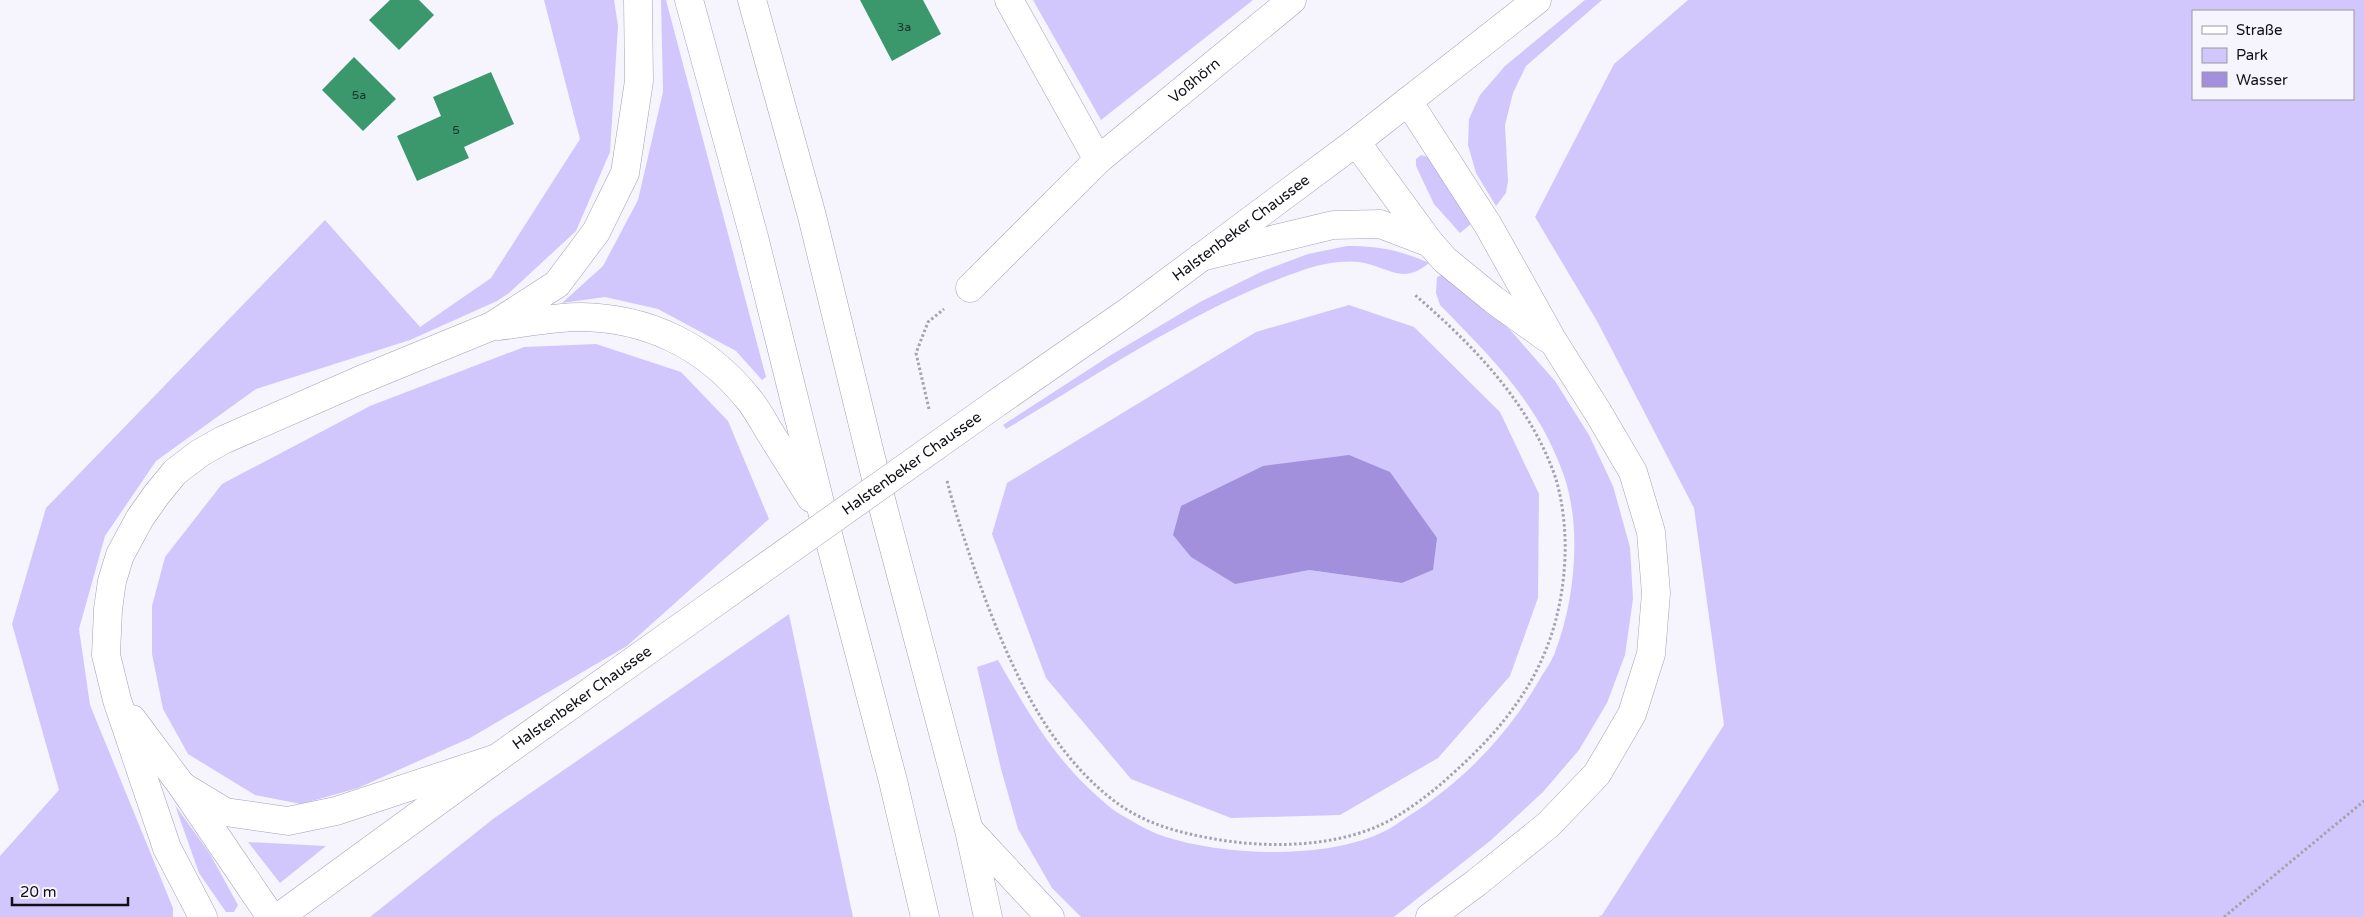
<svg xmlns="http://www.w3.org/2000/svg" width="2364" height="917" font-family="'Varela Round',sans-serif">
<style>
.green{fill:#d2c7fc;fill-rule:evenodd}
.water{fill:#a390dd}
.building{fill:#3a986c}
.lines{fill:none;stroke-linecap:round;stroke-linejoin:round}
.minor-casing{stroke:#a5a1b5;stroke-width:29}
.secondary-casing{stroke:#a5a1b5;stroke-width:29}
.trunk-casing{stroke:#a5a1b5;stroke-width:29}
.path{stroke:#a4a3ac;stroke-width:3;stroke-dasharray:2.5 2.5;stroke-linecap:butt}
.minor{stroke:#fff;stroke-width:28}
.secondary{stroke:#fff;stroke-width:28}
.trunk{stroke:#fff;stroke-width:28}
.secondary-bridge-casing{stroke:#a5a1b5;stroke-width:29;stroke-linecap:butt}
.secondary-bridge{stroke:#fff;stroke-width:28}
.labels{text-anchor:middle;stroke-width:4.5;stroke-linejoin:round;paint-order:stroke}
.number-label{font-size:12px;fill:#1b322c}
.street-label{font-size:15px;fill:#111017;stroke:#f6f5fe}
</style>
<rect width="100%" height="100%" fill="#f6f5fe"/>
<g class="green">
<path d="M544,0H614L618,26L610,152L576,231L509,293L497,301L410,340L256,389L156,461L105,536L79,629L90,705L173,908V917H0V856L59,790L12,624L46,508L325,220L420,327L491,278L580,139Z"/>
<path d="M661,0H666L766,377L762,380L736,351L658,309L605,297L562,303L603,266L638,200L663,92Z"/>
<path d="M1033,0H1253L1101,120Z"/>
<path d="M1585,0H1602L1526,66L1513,93L1505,125L1508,181L1506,193L1496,206L1476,173L1468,145L1469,119L1480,95L1505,66Z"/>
<path d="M1688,0H2364V917H1598L1602,915L1724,725L1694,508L1597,321L1535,217L1614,64ZM2193,11H2353V99H2193Z"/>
<path d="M1421,155L1428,157L1471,224L1460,233L1434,204L1416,166V159Z"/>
<path d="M1347,246C1379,246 1400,250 1429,263C1402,286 1388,266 1359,262C1342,260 1322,264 1306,269C1199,305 1103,372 1006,429L1003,425L1111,355L1200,302L1263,271L1308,254Z"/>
<path d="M1444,274L1466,287L1512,332L1555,381L1589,435L1613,486L1630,547L1633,599L1625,655L1607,703L1579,750L1543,792L1490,841L1394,917H1081L1052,888L1018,829L1001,769L977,667L998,660C1026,709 1053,757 1096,795C1103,801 1110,808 1118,813C1132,821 1148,831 1163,836C1223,856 1325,860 1383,832C1392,828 1399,822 1407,817C1463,782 1509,734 1541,677C1546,669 1552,661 1555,652C1575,601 1582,528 1564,476C1540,405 1491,357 1440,305L1436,293L1437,277Z"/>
<path d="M1349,305L1414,327L1500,412L1539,494L1538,598L1510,676L1438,758L1340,815L1231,818L1131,779L1046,678L992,534L1007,483L1256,332ZM1309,570H1433L1402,583Z"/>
<path d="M596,344L681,372L728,421L769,519L627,646L470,738L358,788L301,804L255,795L188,754L163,709L152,654V606L165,557L222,484L370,406L524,347Z"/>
<path d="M789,614L853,917H370L493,819Z"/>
<path d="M175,805L210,854L238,905L234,912H226L199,873Z"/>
<path d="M248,842L326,846L280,883Z"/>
</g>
<path class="water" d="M1349,455L1390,472L1437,538L1433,570L1402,583L1309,570L1235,584L1191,557L1173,535L1181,506L1263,466Z"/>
<g class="building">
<path d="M390,0H419L434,15L399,50L369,20Z"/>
<path d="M860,0H923L941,34L892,61Z"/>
<path d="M354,57L396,99L363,131L322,90Z"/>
<path d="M491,72L514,124L464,147L469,158L417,181L397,136L441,116L433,97Z"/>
</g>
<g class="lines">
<g class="minor-casing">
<g id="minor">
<path d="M1009,0L1098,160"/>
<path id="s1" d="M970,288L1098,160L1292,0"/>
</g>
</g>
<g class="secondary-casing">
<g id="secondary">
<path id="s2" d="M998,402L1129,311L1356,142L1537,0"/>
<path id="s3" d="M279,917L497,758L706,609"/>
</g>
</g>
<g class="trunk-casing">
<g id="trunk">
<path d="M689,0L754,237L824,519L893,781L925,917"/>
<path d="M752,0L812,216L883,507L969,830L988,917"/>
<path d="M1408,101L1488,225L1553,341L1599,414L1633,472L1651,532L1656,593L1651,654L1632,714L1597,774L1548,825L1476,883L1430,917"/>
<path d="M1356,142L1430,243"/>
<path d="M1201,257L1333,225L1380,224L1430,243L1445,260L1494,300L1547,338"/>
<path d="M498,326C525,323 554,317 581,317C647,318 704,345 746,396C755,406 762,419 769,431C783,453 797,476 811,498"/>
<path d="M132,719L182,786L271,917"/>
<path d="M182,786L225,812L288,821L336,811L497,758"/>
<path d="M970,831L1050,917"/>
<path d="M203,917L167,848L117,700L106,655L108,609L112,581L120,555L140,518L157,494L175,472L200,453L223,440L358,381L492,326L557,284L596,232L625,173L639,81L638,0"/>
</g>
</g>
<g class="path">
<path d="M929,409L916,353L928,322L944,309"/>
<path d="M947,481C954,508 963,535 972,562C1001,645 1038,739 1108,796C1138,821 1171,831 1209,838C1262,848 1326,848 1376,827C1400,817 1432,793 1451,775C1520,714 1561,651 1565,557C1566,532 1563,503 1556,479C1530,403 1474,346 1415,295"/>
<path d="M2224,917L2364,801"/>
</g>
<use href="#minor" class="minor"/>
<use href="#secondary" class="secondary"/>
<use href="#trunk" class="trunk"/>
<g class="secondary-bridge-casing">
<g id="secondary-bridge">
<path id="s4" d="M706,609L998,402"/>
</g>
</g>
<use href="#secondary-bridge" class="secondary-bridge"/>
</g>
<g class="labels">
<g class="number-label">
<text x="904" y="31">3a</text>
<text x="359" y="99">5a</text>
<text x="456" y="134">5</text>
</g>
<g class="street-label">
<text dy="5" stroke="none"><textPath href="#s1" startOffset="306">Voßhörn</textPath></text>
<text dy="5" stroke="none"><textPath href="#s2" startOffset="299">Halstenbeker Chaussee</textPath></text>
<text dy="5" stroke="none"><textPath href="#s4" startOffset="252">Halstenbeker Chaussee</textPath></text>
<text dy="5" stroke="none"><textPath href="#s3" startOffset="374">Halstenbeker Chaussee</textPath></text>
</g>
</g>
<rect x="2192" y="10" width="162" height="90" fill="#f6f5fe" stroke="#9a99a2"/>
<rect x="2202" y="26" width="25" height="8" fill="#ffffff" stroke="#9a99a2"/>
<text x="2236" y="35" font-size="15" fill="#111017">Straße</text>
<rect x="2202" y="48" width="25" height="15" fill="#d2c7fc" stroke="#9a99a2"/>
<text x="2236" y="60" font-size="15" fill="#111017">Park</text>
<rect x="2202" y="72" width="25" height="15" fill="#a390dd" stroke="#9a99a2"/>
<text x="2236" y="85" font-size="15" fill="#111017">Wasser</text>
<path d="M12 897v8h116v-8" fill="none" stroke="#111017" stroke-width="2.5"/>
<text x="20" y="897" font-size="15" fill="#111017" stroke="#f6f5fe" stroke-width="4" paint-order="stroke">20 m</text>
</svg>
